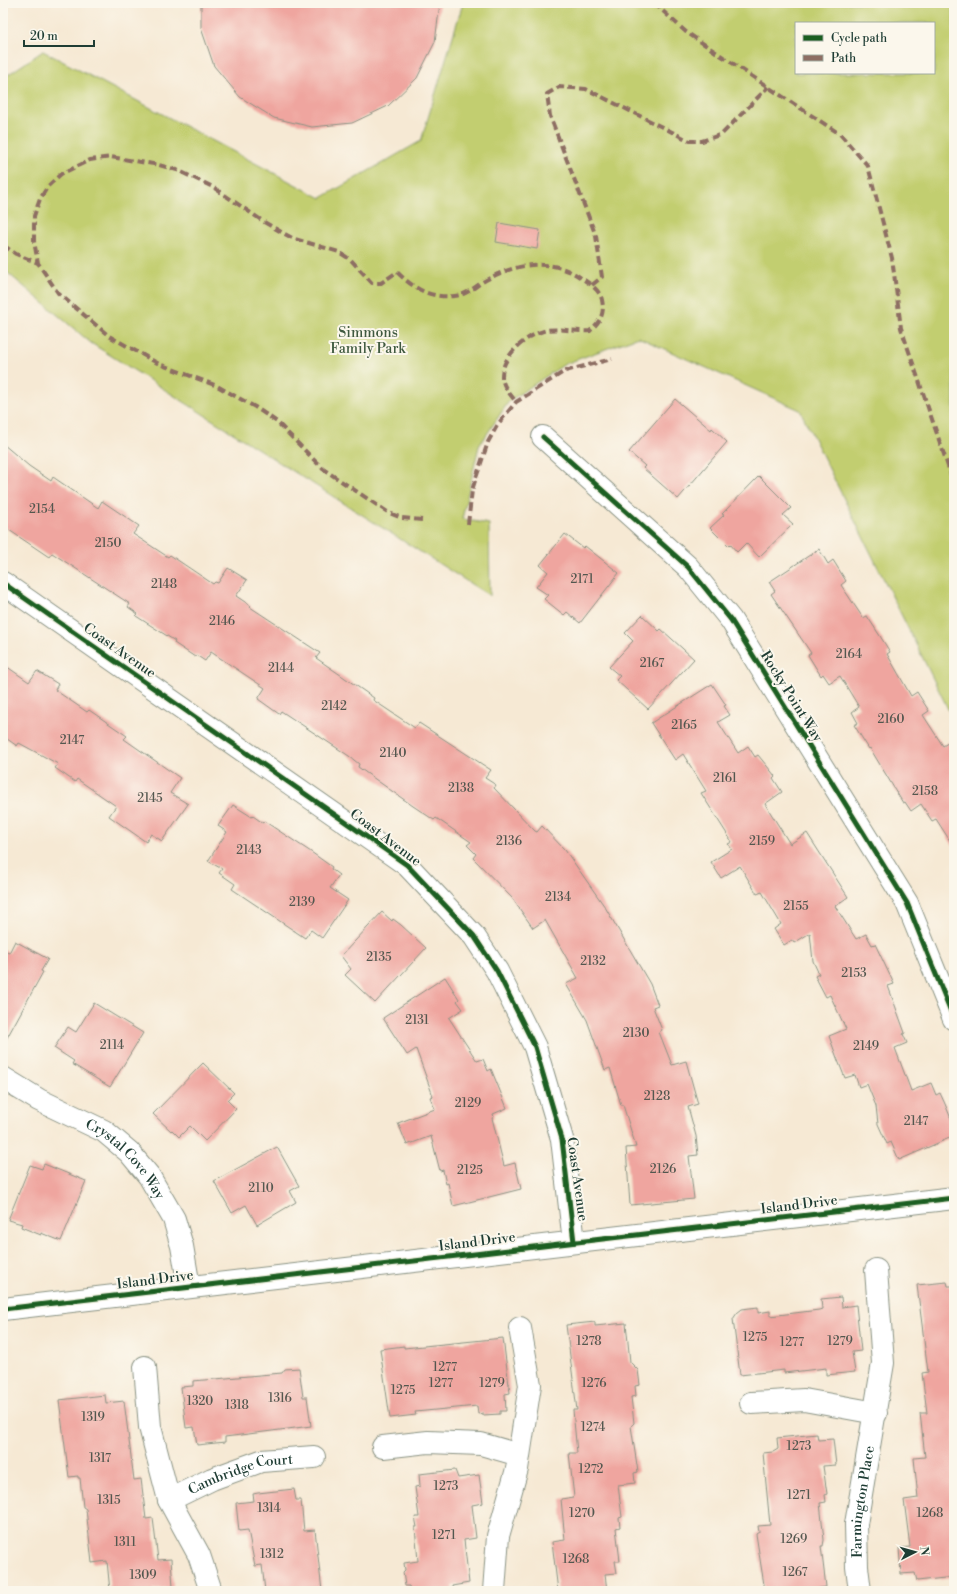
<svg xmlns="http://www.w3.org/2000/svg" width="957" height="1594" font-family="'Libre Bodoni',serif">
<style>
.green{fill:#c2ce70;stroke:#708652;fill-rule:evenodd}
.building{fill:#efa59f}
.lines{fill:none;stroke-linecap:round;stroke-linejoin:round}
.minor-casing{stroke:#8a9384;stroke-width:24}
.minor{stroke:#fff;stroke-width:22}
.quiet{stroke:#8d6e63;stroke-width:4;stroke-dasharray:8 4;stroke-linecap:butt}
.cycleway-casing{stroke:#fbf7ec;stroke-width:8}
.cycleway{stroke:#1b5e20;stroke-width:5}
.labels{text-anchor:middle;stroke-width:4;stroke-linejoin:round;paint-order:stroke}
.number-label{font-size:12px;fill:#53574f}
.park-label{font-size:14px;fill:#405a40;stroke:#fbf7ec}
.street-label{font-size:14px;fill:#1f3d34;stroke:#fbf7ec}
</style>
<rect width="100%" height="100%" fill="#fbf7ec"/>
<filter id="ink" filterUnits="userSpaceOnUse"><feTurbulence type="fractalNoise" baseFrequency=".025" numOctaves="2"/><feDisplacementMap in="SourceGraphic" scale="8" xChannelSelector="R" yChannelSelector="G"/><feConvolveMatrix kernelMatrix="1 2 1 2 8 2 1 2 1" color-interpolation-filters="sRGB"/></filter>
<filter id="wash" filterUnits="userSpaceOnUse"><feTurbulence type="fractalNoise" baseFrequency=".012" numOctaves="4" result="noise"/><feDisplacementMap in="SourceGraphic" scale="16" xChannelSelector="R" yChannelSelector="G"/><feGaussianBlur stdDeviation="0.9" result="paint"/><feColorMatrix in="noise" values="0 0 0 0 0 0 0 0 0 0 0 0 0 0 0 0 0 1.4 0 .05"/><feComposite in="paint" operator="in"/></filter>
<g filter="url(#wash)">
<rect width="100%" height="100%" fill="#f6e9d4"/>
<path class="green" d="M463,3H954V721L800,410L638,337L565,364L509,401L479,446L462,519L489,524L490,596L91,343L3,269V78L43,51L321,198L421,141ZM796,23H934V73H796Z"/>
<g id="blocks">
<g class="building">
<path d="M201,3H440L435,42L417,78L388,106L352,123L312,127L274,118L240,97L214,66L201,28Z"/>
<path d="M499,223L540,230L537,249L496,242Z"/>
<path d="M675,399L711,430L712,428L727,442L678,499L643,468L645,466L629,452Z"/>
<path d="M3,444L29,466L51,481L53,477L98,508L102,501L139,526L133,534L168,557L170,555L213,584L215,582L218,583L228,568L247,580L236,596L251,606L250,607L320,653L316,658L374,698L373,700L415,728L419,723L491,770L485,778L496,785L494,788L535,831L537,832L542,826L565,850L605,907L650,984L658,1005L653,1007L662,1030L659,1032L672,1065L686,1061L698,1104L688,1107L696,1136L698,1155L689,1156L694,1199L630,1205L626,1148L636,1147L623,1105H621L610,1068L605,1070L587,1020L566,984L578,978L545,920L533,928L512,898L473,858L476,854L467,845L471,842L436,818L434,820L413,806L358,767L359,764L349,756L281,711L279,714L258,699L265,688L211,652L205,661L196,655L195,657L174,643L175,641L136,616L138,614L128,607L130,604L52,553L49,557L3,526Z"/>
<path d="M759,476L791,508L783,515L793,524L759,557L746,543L737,552L730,544L728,546L710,528L724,515L722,514Z"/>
<path d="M565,534L583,548L585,546L619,573L580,623L567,612L564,615L544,599L548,595L536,587L548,572L540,565Z"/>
<path d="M819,549L828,564L833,560L846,581L841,585L863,618L867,616L880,636L890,652L887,654L911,696L917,692L929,711L923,715L943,746L954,739V847L936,819L932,821L921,804L911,811L905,802L903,803L870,748L869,749L854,725L858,723L852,712L859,707L840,676L829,683L823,674L821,676L808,655L811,653L771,594L775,591L769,582Z"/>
<path d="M642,615L659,631L661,629L694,659L648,709L616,680L620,676L609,667L633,641L625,633Z"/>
<path d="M3,664L29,682L37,671L58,684L55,690L87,712L89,710L127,736L124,739L180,778L170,793L188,804L162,841L151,834L146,842L109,816L116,806L77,779L75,782L55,768L58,764L19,743L17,746L3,736Z"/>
<path d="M712,684L726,705L724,706L730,715L718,722L738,753L748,746L755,757L758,755L775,776L773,778L782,792L765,804L790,844L807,833L848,897L835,906L856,939L866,934L872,945L875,944L894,984L888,986L905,1033L903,1034L907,1043L895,1048L911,1091L931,1083L936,1095L940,1093L945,1104L954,1126V1136L899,1160L891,1142L887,1144L878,1124L876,1106L867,1084L859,1087L855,1075L845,1078L837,1058L829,1036L846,1029L830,995L826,997L815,976L819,974L813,961L810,933L794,943L792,940L784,945L774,929L781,924L762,892L757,894L740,866L721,878L711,862L732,849L728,844L732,842L701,793L706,791L683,754L675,760L651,723Z"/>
<path d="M233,805L252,817L253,816L263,823L264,821L311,852L332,867L331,869L339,875L330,888L348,900L322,938L311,930L305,938L232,889L235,884L219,873L222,869L208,861L227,832L218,826Z"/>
<path d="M382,912L392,921L393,919L401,925L426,948L375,1003L345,975L351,969L341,956Z"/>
<path d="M15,941L48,959L41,971L43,972L3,1045V950L9,953Z"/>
<path d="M445,977L459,999L457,1001L463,1009L449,1018L477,1061L483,1059L488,1071L491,1069L507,1108L493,1114L494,1117L492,1118L504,1166L515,1163L521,1189L453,1206L448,1183L446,1184L443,1170L440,1171L431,1136L407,1145L398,1123L435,1109L430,1097L433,1096L416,1049L407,1055L383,1018Z"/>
<path d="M94,1003L143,1033L110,1087L72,1064L74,1061L54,1048L68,1027L76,1032Z"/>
<path d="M203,1063L234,1093L227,1100L236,1109L205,1141L190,1126L179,1137L172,1130L171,1131L153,1114Z"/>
<path d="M277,1147L299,1186L290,1191L296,1202L257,1225L246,1205L232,1213L214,1181Z"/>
<path d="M44,1164L86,1181L61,1241L41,1233V1235L21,1227L22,1224L8,1220L30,1165L42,1169Z"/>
<path d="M947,1282L948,1286H954V1577L917,1581L915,1573L901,1574L899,1548L910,1547L904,1500L918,1498L914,1458L925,1457L920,1413H927L922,1373L928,1372L917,1285Z"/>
<path d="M841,1297L842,1307L856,1305L861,1351L852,1352L855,1372L826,1375V1368L784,1373V1370L740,1375L733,1319L737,1313L742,1309L758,1307V1313L770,1311V1316L819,1310L822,1309L821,1299Z"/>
<path d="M595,1322V1326L626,1323L630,1362L638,1370L640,1385L635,1386L636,1396L631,1397L634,1423L631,1426L638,1472L634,1473L635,1483L618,1485L622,1517L619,1518L620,1527L616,1528L620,1561H615L617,1573L605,1574L607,1591H558L552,1542L565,1540L561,1499L574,1497L569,1453H577L573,1410H577L566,1325Z"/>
<path d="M503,1338L510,1393L505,1394L506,1411H500V1414L483,1415V1413L478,1414L477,1406L415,1412L416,1415L390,1418L380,1349L404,1346V1348Z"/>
<path d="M299,1368L303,1397H307L311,1426L225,1437V1442L197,1445L194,1427L186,1428L181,1387L193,1386V1381L282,1373L285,1369Z"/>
<path d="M105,1395L106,1403L124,1401L134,1480L141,1479L146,1519L153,1518L158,1560L171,1559L173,1587L153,1589L154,1591H110L107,1561L92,1563L86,1509L83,1507L80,1478H78V1476L69,1477L59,1400Z"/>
<path d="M817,1434L818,1440L833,1439L836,1465L823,1466L827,1494L825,1495L826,1502L820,1503L824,1540L823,1546H821L826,1587L814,1589L815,1591H765L756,1534L759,1532L758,1526L770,1525L763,1453L773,1452L778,1449L777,1438Z"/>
<path d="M455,1470L458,1478L479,1475L483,1503L472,1505L476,1538L464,1540L469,1583L452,1586L453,1591H410L409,1586H405L403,1572L405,1570L404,1563L418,1561L415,1527H417L415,1517H419L415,1487L420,1486L419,1474Z"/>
<path d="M294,1489L296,1500H301L304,1531L315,1530L322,1591H265L262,1565L255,1566L248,1530L239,1531L236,1503L254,1501L253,1494L258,1493Z"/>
</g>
</g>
</g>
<g filter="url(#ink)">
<use href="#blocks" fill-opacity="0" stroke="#8a9384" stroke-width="1"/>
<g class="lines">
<g class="minor-casing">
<g id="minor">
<path d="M543,437L688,567L731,620L907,903L954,1019"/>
<path d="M3,583L407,865L474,936L497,971L535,1047L562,1139L574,1242"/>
<path id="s1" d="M3,1078L39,1100L104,1131L129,1152L149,1176L174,1219L182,1246L189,1287"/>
<path d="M3,1309L954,1198"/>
<path d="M145,1367L150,1427L169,1500L199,1555L211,1591"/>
<path d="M751,1403L804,1400L876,1413"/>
<path d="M383,1447L428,1442L481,1444L519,1455"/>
<path id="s2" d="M169,1500L212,1479L261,1461L314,1457"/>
<path d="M494,1591L498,1536L517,1469L530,1385L520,1328"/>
<path id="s3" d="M860,1591L857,1567L856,1524L883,1363L876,1270"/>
</g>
</g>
<use href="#minor" class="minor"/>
<g class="quiet">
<path d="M654,3L686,32L768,87L840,134L868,166L892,258L901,328L954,484"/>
<path d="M3,245L16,254L38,263"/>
<path d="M592,285L602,277L596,236L550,116L547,94L559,87L586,89L690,141H702L722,134L768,87"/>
<path d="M422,520L402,518L389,513L323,469L277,422L255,407L217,386L159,364L109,336L58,293L38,263L34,241V216L40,199L48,186L61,174L90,160L111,157L159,165L177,170L213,187L264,222L292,238L339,252L351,260L372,283H381L397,272C414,289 430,298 454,296C466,295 472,289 481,283C512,264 550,256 581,278C589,283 600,290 602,300C605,315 600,321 590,331C577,332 559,328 547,330C528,334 502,355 502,376C502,386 511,395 516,402"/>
<path d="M468,524L472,490L488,442L498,424L516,402L565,371L612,359"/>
</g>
<g class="cycleway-casing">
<g id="cycleway">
<path d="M543,437L688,567L731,620L907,903L954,1019"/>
<path d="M3,583L407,865L474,936L497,971L535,1047L562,1139L574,1242"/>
<path d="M3,1309L954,1198"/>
</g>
</g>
<use href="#cycleway" class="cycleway"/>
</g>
</g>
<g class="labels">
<g class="number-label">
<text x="42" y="513">2154</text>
<text x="108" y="547">2150</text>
<text x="582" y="583">2171</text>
<text x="164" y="588">2148</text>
<text x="222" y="625">2146</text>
<text x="849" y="658">2164</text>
<text x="652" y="667">2167</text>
<text x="281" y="672">2144</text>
<text x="334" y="710">2142</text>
<text x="891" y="723">2160</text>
<text x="684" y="729">2165</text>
<text x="72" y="744">2147</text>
<text x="393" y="757">2140</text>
<text x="725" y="782">2161</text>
<text x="461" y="792">2138</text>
<text x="925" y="795">2158</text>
<text x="150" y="802">2145</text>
<text x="509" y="845">2136</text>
<text x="762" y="845">2159</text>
<text x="249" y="854">2143</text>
<text x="558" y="901">2134</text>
<text x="302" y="906">2139</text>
<text x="796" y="910">2155</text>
<text x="379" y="961">2135</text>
<text x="593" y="965">2132</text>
<text x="854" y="977">2153</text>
<text x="417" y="1024">2131</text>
<text x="636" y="1037">2130</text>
<text x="112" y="1049">2114</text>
<text x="866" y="1050">2149</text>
<text x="657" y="1100">2128</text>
<text x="468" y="1107">2129</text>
<text x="916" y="1125">2147</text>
<text x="663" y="1173">2126</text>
<text x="470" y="1174">2125</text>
<text x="261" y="1192">2110</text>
<text x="755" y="1341">1275</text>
<text x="589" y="1345">1278</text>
<text x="840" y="1345">1279</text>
<text x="792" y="1346">1277</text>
<text x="445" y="1371">1277</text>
<text x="441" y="1387">1277</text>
<text x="492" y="1387">1279</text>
<text x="594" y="1387">1276</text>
<text x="403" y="1394">1275</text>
<text x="280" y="1402">1316</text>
<text x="200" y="1405">1320</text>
<text x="237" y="1409">1318</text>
<text x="93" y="1421">1319</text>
<text x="593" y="1431">1274</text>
<text x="799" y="1450">1273</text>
<text x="100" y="1462">1317</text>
<text x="591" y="1473">1272</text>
<text x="446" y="1490">1273</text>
<text x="799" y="1499">1271</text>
<text x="109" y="1504">1315</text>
<text x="269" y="1512">1314</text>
<text x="582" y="1517">1270</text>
<text x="930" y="1517">1268</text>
<text x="444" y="1539">1271</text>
<text x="794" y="1543">1269</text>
<text x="125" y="1546">1311</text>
<text x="272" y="1558">1312</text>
<text x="576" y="1563">1268</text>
<text x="795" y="1576">1267</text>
<text x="143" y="1579">1309</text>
</g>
<g class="park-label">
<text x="368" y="337">Simmons<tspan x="368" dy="16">Family Park</tspan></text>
</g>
<g class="street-label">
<text transform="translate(120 650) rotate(35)" y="5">Coast Avenue</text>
<text transform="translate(792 696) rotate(58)" y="5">Rocky Point Way</text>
<text transform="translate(386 837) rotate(37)" y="5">Coast Avenue</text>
<text dy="5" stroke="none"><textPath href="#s1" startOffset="149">Crystal Cove Way</textPath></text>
<text transform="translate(578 1179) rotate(82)" y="5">Coast Avenue</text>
<text transform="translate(799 1204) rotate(-7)" y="5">Island Drive</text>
<text transform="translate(477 1241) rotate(-7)" y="5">Island Drive</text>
<text transform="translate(155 1279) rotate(-7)" y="5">Island Drive</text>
<text dy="5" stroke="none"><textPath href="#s2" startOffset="77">Cambridge Court</textPath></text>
<text dy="5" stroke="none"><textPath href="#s3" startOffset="90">Farmington Place</textPath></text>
</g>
</g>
<rect width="957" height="1594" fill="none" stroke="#fbf7ec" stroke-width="16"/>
<rect x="795" y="22" width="140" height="52" fill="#fbf7ec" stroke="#a3ada2"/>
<rect x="803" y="35" width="20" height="6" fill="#1b5e20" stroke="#a3ada2"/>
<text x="831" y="42" font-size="12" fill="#1f3d34">Cycle path</text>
<rect x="803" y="55" width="20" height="6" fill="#8d6e63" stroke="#a3ada2"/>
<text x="831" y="62" font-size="12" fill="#1f3d34">Path</text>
<g transform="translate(915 1552) rotate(84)" stroke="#fbf7ec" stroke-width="3" paint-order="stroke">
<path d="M0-3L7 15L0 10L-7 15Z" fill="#1f3d34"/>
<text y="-6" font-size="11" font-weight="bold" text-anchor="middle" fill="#1f3d34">N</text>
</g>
<path d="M24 40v6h70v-6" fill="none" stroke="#1f3d34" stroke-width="2"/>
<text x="30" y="40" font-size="12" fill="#1f3d34" stroke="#fbf7ec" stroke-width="3" paint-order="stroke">20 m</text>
</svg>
